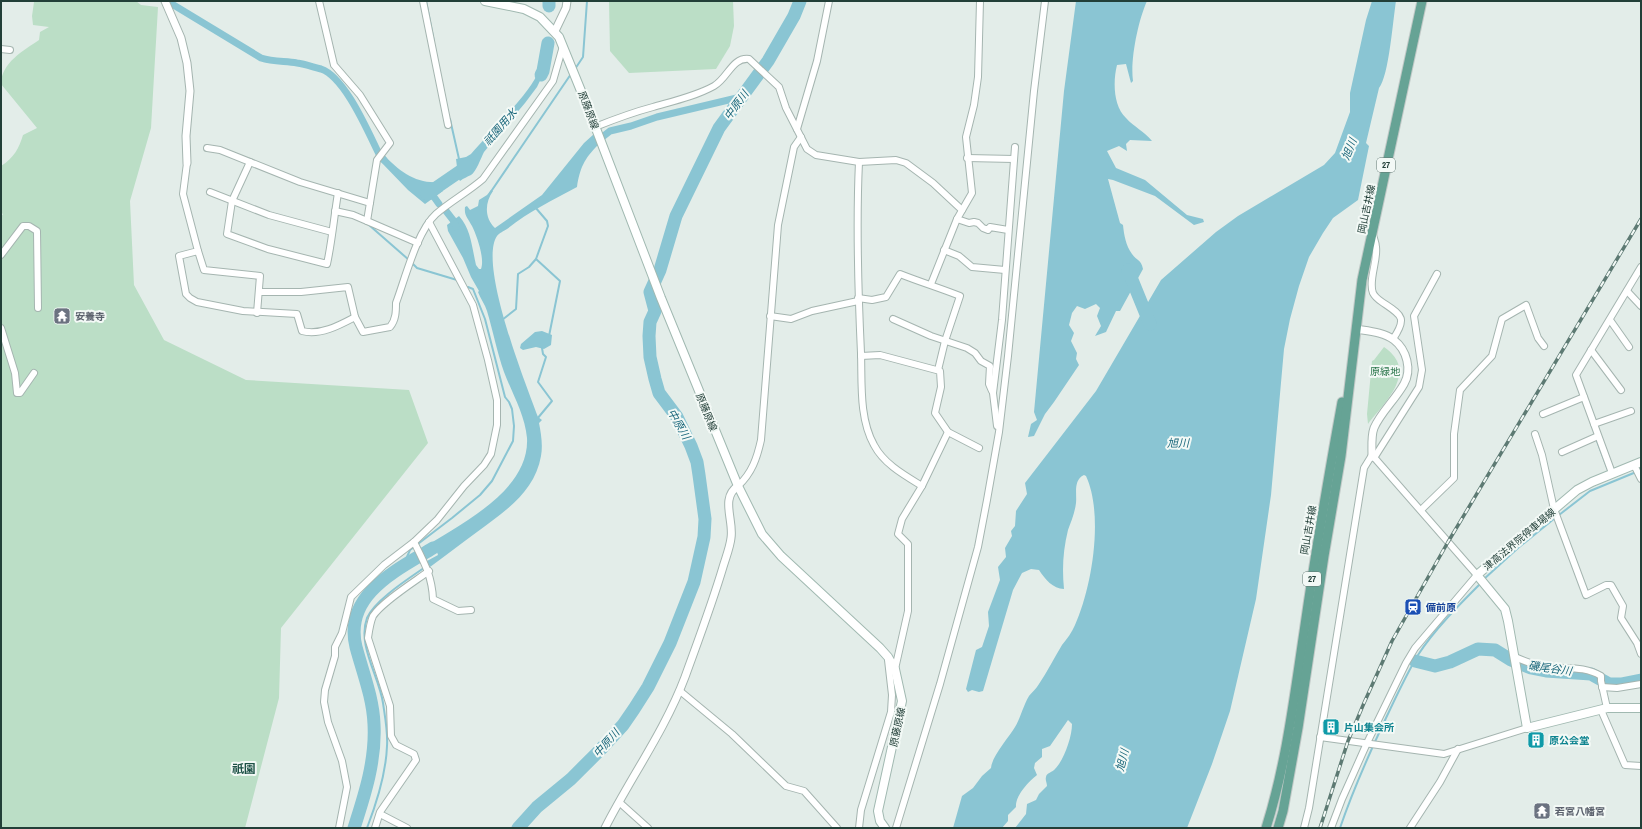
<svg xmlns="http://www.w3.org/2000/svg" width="1642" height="829" font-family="'Archivo Narrow','Noto Sans JP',sans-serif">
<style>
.green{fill:#bbdec6}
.water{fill:#8ac5d3}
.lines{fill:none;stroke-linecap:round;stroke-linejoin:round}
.stream{stroke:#8ac5d3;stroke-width:2}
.canal{stroke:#8ac5d3;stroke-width:7}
.river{stroke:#8ac5d3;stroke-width:13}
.minor-casing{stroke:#a5b5b0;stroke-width:8}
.tertiary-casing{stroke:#a5b5b0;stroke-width:9}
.secondary-casing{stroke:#a1b9b1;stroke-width:10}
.primary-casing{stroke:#c1c9c7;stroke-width:11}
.minor{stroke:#fff;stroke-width:6}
.tertiary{stroke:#fff;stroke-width:7}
.secondary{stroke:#fff;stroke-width:8}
.primary{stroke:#66a395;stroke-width:9}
.rail-casing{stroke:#5d7a73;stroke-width:3.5}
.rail{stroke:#f3f9f6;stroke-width:2;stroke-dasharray:6;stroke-linecap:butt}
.labels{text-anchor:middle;stroke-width:4;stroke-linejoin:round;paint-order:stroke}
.shield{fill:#f3f9f6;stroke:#617771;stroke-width:1}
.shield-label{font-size:9px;font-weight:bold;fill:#223f38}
.street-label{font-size:10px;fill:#223f38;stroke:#f3f9f6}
.worship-label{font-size:10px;font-weight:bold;fill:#5b616d;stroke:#f3f9f6;text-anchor:start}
.park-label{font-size:10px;fill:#2b764b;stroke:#f3f9f6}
.transit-label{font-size:10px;font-weight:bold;fill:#164399;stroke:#f3f9f6;text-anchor:start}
.culture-label{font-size:10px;font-weight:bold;fill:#0d838f;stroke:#f3f9f6;text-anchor:start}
.water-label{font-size:11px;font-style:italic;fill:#1b687c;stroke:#f3f9f6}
.quarter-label{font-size:12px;font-weight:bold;fill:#1d5146;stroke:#f3f9f6}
</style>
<rect width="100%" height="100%" fill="#e3ede9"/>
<g class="green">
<path d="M136,1L141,5L158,7L151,128L130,201L134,285L164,340L246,380L409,390L428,443L281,628L279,698L245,828H1V217L3,214L1,213V166C14,158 19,148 23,135L37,128L1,84C1,63 24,50 39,40L40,32L49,27L33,25L32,16L34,2Z"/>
<path d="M609,1H733L734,26L730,46L716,69L629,73L610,51Z"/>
<path d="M1384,347C1419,371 1386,401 1368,424L1367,414L1372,361L1374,360Z"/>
</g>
<g class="water">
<path d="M1076,1H1147C1138,21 1130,60 1133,81L1131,83L1126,64L1117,65C1113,81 1113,106 1126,118C1134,127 1144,131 1152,141L1130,140L1126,144L1127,151L1119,146L1107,151L1116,168L1145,180L1187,215L1203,219L1204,222L1194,225L1155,196L1113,180L1108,179L1120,223L1123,225C1124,235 1126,246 1132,254C1137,261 1141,259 1143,269L1120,311H1116L1106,332L1095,336L1101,326L1097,316L1100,308L1096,304L1085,309L1077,306L1072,313L1069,325L1074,333L1071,341L1077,353L1076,359L1079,365L1054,402L1045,414L1034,436L1028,437L1031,424L1037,420L1034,412L1064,91Z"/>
<path d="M1372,1H1396C1393,19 1389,76 1379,88L1366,143L1369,146L1358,200L1333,218L1323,233L1309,257L1299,286L1290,319L1284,349L1271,495L1256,599L1230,711L1212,764L1187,828H1015L1026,814L1027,804L1036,800L1039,794L1047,786C1047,783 1045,780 1046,777C1046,773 1053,772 1055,769C1064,760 1072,737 1072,724L1068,720L1050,746L1042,749V757L1035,763L1034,768L1037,775C1029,781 1015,796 1016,807L1008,815V821L1002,828H953L962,796L973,788L982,776L991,768C992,756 1009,737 1015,727C1021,717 1023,706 1029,696C1032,692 1036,689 1039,684C1047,672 1054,658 1062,645C1067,639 1072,632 1075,625C1092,587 1104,515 1086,476L1084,475C1073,480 1077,494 1076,503C1075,512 1071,522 1068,530C1063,550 1062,569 1064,589C1053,589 1045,579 1039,570L1031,569L1022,573L1013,590L983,691L979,692L972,690L968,692L966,689L976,650L982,647L989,626L988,612L1000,580L998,567L1006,557L1005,548L1012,536L1011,531L1015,526L1016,511L1027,494L1025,483L1096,391L1161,280L1216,232L1238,216L1324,165L1335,153L1350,112V93L1366,20Z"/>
<path d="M540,58L548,60V64L537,87L525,103L484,152C481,158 476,172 471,175C467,177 464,178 460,181L455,173L457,167L456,159L466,157L471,154C487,135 532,92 539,70C540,66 540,62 540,58Z"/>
<path d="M594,134L598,145C584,159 580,168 577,187C553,200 528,212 507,229C504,231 499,233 497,236C478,264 526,385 538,417L542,420L539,423C541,433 543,445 541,456C535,492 504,512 477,532C461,544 446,555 430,567L427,561L438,555L437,552H434L425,558L421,549C459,525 530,491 527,438C525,415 512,393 504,372C497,352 493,331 487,311C485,304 480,298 478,292L479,291L471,277L463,258L448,231L447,225L459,216C471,229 472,248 476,265L479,269H481C485,259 477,236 472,226C468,218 464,216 465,207L467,206L470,210L478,206L479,200L487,195L491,190L493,191C485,202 484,218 495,228L542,195L584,143Z"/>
<path d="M384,155C399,171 416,184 439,182L443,191L425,204L408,190L380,161Z"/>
<path d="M542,331L552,335L551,345L544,349L536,347L523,350L520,348L521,344L535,332Z"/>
</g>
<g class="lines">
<g class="stream">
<path d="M426,1L434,42"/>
<path d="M575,69L583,57L587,1"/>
<path d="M450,119L459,159"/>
<path d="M490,193L571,74"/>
<path d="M535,207L547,221L548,226L536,259L560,281L549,336"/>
<path d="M369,225L409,260"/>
<path d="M413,264L417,268L457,280"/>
<path d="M502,320L516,309L518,274L529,267L536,259"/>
<path d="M537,419L552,401L538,382L546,357L543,354L542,348"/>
<path d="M1597,441L1608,470"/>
<path d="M1559,515L1590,491L1641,470"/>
<path d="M403,566L410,550L452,518L480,495L492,481L513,441L514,426L512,409L509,402L505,397L485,319L473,289L468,287"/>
<path d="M1484,579L1518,548L1555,518"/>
<path d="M367,828C377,802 386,774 387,746C388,732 385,717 383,703C379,676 357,645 367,618C375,599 413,576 431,563"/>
<path d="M1340,828C1353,790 1369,754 1386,718C1396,697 1406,675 1418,655C1434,630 1459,605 1480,584"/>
</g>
<g class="canal">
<path d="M167,1L261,58C273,62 285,61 297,63C305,64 313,67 321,69C345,77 368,132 379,154L384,160"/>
<path d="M596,142L610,131L631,126L657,117L741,97"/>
<path d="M426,193L434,197L439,204"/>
<path d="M446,211L453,220L456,227"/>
</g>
<g class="river">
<path d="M549,6V1"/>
<path d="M541,75L543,71L548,43"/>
<path d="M427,194L462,170L467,164"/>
<path d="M1128,270L1150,324"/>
<path d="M1415,661L1435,666L1450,662L1478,649L1495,650L1511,660L1531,668L1546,671L1591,674L1609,684H1621L1641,680"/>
<path d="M354,828C365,794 376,760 374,724C373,698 363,673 356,647C343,595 397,570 433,548"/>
<path d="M518,828L537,807L571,779L601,749L623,725L634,709L648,687L670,643L694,582L704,537L705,519L699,475L697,462L691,446L677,417L659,393L655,379L650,357L649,336L650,322L655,311L650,292L660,270L676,216L719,128L768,61L794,16L800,1"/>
</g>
<g class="minor-casing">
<g id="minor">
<path d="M319,1L334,65L360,95L390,143L377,160L367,221L418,243"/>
<path d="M423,1L448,125"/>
<path d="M1,49L10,50"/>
<path d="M595,127C615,119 634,112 653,107C674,101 696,96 714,86C728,78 732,57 749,59L779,87L786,108L807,149L816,155L859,162L896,160L906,163L933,183L962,210"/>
<path d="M797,129L817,61L829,1"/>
<path d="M207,148L220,150L300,182L370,203"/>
<path d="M967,158L1014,159"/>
<path d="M250,162L232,201L227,234L268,249L327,264C332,241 334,217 338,193"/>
<path d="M859,162C856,226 858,289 861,353C862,383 859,418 874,445C884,464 904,475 922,486"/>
<path d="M187,163L183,194L198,251L179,256L186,294L190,298L197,302L243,311L297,314L302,331C320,336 340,325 355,317L363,332L390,327C396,320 396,311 396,303C405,279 417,231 436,214C451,201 468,192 483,179L553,81L563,46"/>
<path d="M210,192L269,215L332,232"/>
<path d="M335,211L353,215L367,221"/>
<path d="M957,219L969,223L974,222L978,223L983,228L988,230L990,227L1008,230"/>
<path d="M1373,235C1374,239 1376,243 1376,247C1378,260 1368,281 1373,293C1375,297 1379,300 1382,302C1401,315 1408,317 1393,339"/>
<path d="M944,250L959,256L972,267L1005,270"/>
<path d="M198,251L204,270L260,276L257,313"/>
<path d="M1,255L23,226H29L37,231L38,308"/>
<path d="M931,284L957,219L972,193L966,137L974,105L978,77L980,1"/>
<path d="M1627,291L1641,306"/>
<path d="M259,292H301L348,287L355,317"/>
<path d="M858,298L872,300L886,297L900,274C920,282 940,288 960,296L945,341L938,370"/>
<path d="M770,316L791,319L812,311L858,301"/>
<path d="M893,319L931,336L967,348L975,353L981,361L990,366L989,384L992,391"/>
<path d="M1610,320L1629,347"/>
<path d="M1,328L15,373L17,393H20L34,373"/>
<path d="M1591,350L1621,390"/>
<path d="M861,356L880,355L940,371L941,387L935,413L948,432L979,448"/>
<path d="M1543,414L1584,397"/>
<path d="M1594,424L1631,411"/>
<path d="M997,426L993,393L1002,320L1015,147"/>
<path d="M1535,434L1542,455L1554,509L1586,595L1606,585H1611L1623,606L1621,618L1637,643L1641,654"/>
<path d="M1562,452L1598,436"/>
<path d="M1374,458L1419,387L1422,370L1414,316L1437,274"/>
<path d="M1634,465L1641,479"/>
<path d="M1612,473L1576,375L1641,267"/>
<path d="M738,486C752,473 757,458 761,440L778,225L794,147L801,137"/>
<path d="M1421,510L1454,478V434L1460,390L1492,356L1502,319L1526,305L1538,338L1544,346"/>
<path d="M414,542C424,562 432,576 433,599L458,611L471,610"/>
<path d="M1515,657C1526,662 1537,666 1548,667C1567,669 1585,666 1601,676V681L1607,708"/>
<path d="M895,669L908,611V544L898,534L902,519L922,486L948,432"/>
<path d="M1602,687L1617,688L1641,684"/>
<path d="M680,691L732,734L786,786L804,791L837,828"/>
<path d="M1601,710L1625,765L1641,766"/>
<path d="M1320,737L1444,754L1527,728"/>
<path d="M619,802L648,828"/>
<path d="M380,814L407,828"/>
<path d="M339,828L347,787L342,761L328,722L324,702L325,690L335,656V647L342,633L351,597L384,565L414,542L437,520L464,486L484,465L491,454L497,425V400L488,360L473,305L429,222"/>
<path d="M375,828L380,812L416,760L414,754L396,745L391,736L390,706L368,638C369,631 370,623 373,616C382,602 414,582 429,571"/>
<path d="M859,828L861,810L891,712L892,695L888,660"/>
<path d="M896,828L940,684L978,547L987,500L999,432L1008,356L1034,91L1045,1"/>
<path d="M1304,828L1309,808L1364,468L1372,455L1477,575L1415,648L1406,663L1367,743L1342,799L1331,828"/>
<path d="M1410,828L1440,782L1458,749"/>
</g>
</g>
<g class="tertiary-casing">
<g id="tertiary">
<path d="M165,1L181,38L187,63L190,91L186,136L187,163"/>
<path d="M555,31L566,8L567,1"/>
<path d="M1356,329C1368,331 1384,332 1394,340C1407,350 1412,370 1404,384C1395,400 1381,412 1374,428C1371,436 1372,446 1372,455"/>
<path d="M605,828C631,777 665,730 685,677C698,641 712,604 723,567C726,557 730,547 731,538C734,520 720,498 738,486"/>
</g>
</g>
<g class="secondary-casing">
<g id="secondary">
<path d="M485,1L524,9L540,17L559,37L590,113L661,298L738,486L762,534L781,556L880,648L888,657L895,669L902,701L878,811L880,821L885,828"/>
<path d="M1641,462L1592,482L1577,490L1477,575L1505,609L1508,621L1527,728L1607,708H1641"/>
</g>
</g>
<g class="primary-casing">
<g id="primary">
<path d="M1266,828C1286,765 1294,698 1304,632C1315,555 1328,479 1342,402"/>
<path d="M1278,828L1283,811L1298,728L1324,556L1341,456L1362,280L1422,1"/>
</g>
</g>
<use href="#minor" class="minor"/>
<use href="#tertiary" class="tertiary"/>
<use href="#secondary" class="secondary"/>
<use href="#primary" class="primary"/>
<g class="rail-casing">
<path id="rail" d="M1320,828L1348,741L1364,703L1392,641L1448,542L1641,219"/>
</g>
<use href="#rail" class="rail"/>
</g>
<defs>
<g id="temple-square" transform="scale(0.9)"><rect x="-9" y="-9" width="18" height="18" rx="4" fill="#6b7280" stroke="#f3f9f6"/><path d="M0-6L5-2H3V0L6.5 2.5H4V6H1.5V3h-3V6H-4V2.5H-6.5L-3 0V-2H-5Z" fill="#fff"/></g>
<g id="station-square" transform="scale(0.9)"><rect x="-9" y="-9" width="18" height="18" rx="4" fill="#1a4fb4" stroke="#f3f9f6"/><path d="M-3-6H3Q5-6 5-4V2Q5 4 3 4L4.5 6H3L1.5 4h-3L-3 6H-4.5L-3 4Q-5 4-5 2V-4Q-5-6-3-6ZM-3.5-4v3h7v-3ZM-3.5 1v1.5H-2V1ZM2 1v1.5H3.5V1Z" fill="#fff"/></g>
<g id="building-square" transform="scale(0.9)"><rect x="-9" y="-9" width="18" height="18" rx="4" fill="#0f9aa8" stroke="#f3f9f6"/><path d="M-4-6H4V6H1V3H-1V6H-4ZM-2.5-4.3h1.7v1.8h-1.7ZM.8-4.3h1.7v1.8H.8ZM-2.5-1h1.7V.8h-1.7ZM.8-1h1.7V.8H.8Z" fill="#fff"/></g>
</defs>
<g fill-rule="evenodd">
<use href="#temple-square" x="62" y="316"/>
<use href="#station-square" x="1413" y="607"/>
<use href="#building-square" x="1331" y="727"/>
<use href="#building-square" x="1536" y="740"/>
<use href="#temple-square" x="1542" y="811"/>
</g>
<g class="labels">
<g class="shield">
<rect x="1377" y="158" width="18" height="14" rx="3"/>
<rect x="1303" y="572" width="18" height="14" rx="3"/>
</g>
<g class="shield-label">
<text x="1386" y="168">27</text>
<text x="1312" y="582">27</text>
</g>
<g class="street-label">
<text transform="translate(589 110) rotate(69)" y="4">原藤原線</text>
<text transform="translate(1366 209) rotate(-78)" y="4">岡山吉井線</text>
<text transform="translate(707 412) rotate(68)" y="4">原藤原線</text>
<text transform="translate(1308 530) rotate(-80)" y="4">岡山吉井線</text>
<text transform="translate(1519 539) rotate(-40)" y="4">津高法界院停車場線</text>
<text transform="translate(897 727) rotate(-78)" y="4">原藤原線</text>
</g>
<g class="worship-label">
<text x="75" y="320">安養寺</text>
<text x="1555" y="815">若宮八幡宮</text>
</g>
<g class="park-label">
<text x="1385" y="375">原緑地</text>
</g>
<g class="transit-label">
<text x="1426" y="611">備前原</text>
</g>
<g class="culture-label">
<text x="1344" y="731">片山集会所</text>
<text x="1549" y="744">原公会堂</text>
</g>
<g class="water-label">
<text transform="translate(736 105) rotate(-54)" y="4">中原川</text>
<text transform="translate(500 127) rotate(-49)" y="4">祇園用水</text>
<text transform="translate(1349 149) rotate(-68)" y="4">旭川</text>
<text transform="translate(679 424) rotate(60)" y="4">中原川</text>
<text x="1178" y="447">旭川</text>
<text transform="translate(1550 668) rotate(8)" y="4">磯尾谷川</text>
<text transform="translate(606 743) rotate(-49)" y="4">中原川</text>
<text transform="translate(1122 760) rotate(-76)" y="4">旭川</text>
</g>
<g class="quarter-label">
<text x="244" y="773">祇園</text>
</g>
</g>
<rect width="1642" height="829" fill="none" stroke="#223f38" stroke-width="4"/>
</svg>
